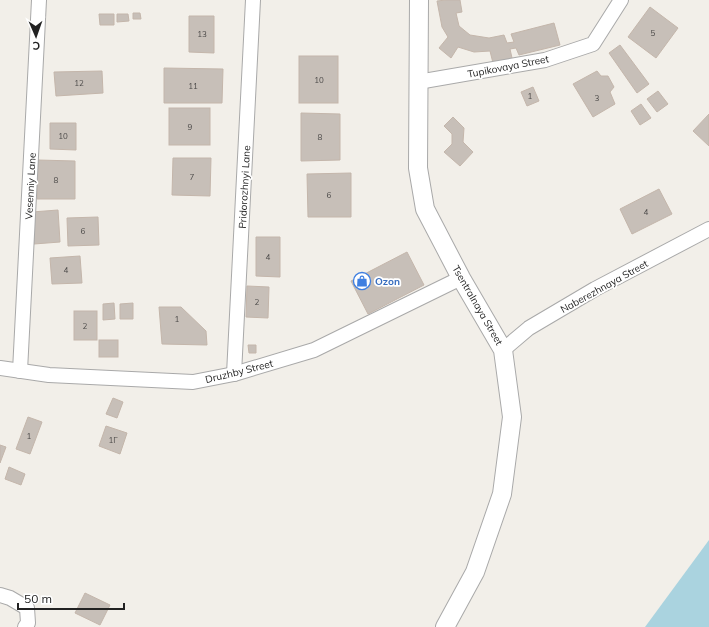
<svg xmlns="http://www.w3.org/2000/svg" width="709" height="627" font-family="Mulish,sans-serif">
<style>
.water{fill:#aad3df}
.building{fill:#c7bfb8;stroke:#c4b6ab}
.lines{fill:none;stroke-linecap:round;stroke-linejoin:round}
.minor-casing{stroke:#a9a9a9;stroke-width:16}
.tertiary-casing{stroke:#a9a9a9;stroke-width:20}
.minor{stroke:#fff;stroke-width:14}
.tertiary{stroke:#fff;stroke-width:18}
.labels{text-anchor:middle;stroke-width:3.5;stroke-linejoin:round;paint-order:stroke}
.number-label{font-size:8px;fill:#4b4948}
.street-label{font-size:10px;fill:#222;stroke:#fff}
.shop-label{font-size:10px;font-weight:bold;fill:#366cbe;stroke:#fff;text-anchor:start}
</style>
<rect width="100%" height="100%" fill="#f2efe9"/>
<path class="water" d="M709,540V627H645Z"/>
<g class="building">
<path d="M446,0H460L462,12L456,13L459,26L470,35L489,38L504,35L507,43L514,42L511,34L554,23L560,45L519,55L516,48L510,49L512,58L493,63L490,51L474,52L458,47L451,58L439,48L448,37L442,27L437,1Z"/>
<path d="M650,7L678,28L656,58L628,37Z"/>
<path d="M133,13H140L141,19H133Z"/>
<path d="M99,14H114V25H100Z"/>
<path d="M117,14H128L129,21L117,22Z"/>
<path d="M189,16H214V53L189,52Z"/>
<path d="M620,45L649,84L637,93L609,53Z"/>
<rect x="299" y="56" width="39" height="47"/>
<path d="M164,68L223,69L222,103H164Z"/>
<path d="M102,71L103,93L56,96L54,72Z"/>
<path d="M597,71L601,76H608L614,87L610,92L615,104L593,117L573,84Z"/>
<path d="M533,87L539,101L527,106L521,92Z"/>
<path d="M658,91L668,104L657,112L647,99Z"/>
<path d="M641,104L651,118L640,125L631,111Z"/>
<rect x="169" y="108" width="41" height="37"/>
<path d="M301,113L340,114V160L301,161Z"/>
<path d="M709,114V146L693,131Z"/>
<path d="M453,117L464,128L463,142L473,152L460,166L444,152L452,144V134L444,126Z"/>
<path d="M50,123H76V150L50,149Z"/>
<path d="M173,158H211L210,196L172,195Z"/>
<path d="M38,160L75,161V199H37Z"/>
<path d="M351,173V217H308L307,174Z"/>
<path d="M659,189L672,214L632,234L620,209Z"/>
<path d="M58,210L60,242L34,244L32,212Z"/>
<path d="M98,217L99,245L68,246L67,218Z"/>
<path d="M256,237H280V277L256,276Z"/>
<path d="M407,252L424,285L368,314L351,281Z"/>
<path d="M80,256L82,283L52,284L50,258Z"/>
<path d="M247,286L269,287L268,318L246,317Z"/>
<path d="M114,303L115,319L103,320V304Z"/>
<path d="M133,303V319H120V304Z"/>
<path d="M159,307H181L206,331L207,345L162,344Z"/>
<rect x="74" y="311" width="23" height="29"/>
<rect x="99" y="340" width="19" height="17"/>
<path d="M248,345H256V353H249Z"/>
<path d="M113,398L123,402L117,418L106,414Z"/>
<path d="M28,417L42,422L30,454L16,449Z"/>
<path d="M106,426L127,433L120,454L99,446Z"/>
<path d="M0,445L6,447L0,463Z"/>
<path d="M9,467L25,474L21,485L5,479Z"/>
<path d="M85,593L110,605L100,625L75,613Z"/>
</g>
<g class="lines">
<g class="minor-casing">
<g id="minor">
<path d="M418,82L545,60L593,44L621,0"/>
<path d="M503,350L529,328L595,289L709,229"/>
<path d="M0,368L49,375L193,382L234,374L314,350L461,278"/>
<path d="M20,371L39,0"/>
<path d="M234,374L253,0"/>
<path d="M0,595L10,598L27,608L28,623L25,627"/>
</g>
</g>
<g class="tertiary-casing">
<path id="tertiary" d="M419,0L418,168L425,209L461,278L503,350L512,417L502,494L475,572L445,627"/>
</g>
<use href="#minor" class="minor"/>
<use href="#tertiary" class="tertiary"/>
</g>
<defs>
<g id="shop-ring" transform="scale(0.9)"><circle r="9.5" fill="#fff" stroke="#3f7fe0" stroke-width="1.5"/><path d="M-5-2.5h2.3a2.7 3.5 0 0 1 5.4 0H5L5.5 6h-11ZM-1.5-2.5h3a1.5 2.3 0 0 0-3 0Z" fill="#3f7fe0"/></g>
</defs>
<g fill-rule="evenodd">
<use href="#shop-ring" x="362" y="281"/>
</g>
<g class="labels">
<g class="number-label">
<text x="653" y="36">5</text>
<text x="202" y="37">13</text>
<text x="319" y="83">10</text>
<text x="79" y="86">12</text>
<text x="193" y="89">11</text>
<text x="530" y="99">1</text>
<text x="597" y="101">3</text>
<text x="190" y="130">9</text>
<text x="63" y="139">10</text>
<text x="320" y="140">8</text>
<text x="192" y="180">7</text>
<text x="56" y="183">8</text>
<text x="329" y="198">6</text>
<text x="646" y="215">4</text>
<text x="83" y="234">6</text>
<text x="268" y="260">4</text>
<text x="66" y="273">4</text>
<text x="257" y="305">2</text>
<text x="177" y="322">1</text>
<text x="85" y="329">2</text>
<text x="29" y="439">1</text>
<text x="113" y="443">1Г</text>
</g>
<g class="street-label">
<text transform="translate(508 66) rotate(-11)" y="4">Tupikovaya Street</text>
<text transform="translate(30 186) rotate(-87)" y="4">Vesenniy Lane</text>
<text transform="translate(244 187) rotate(-87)" y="4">Pridorozhnyi Lane</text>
<text transform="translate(604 286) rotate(-29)" y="4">Naberezhnaya Street</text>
<text transform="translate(478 305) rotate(60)" y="4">Tsentralnaya Street</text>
<text transform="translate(239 371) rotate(-14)" y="4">Druzhby Street</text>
</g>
<g class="shop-label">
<text x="375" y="285">Ozon</text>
</g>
</g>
<g transform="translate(36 36) rotate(178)" stroke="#ffffff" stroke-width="3" paint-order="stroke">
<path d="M0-3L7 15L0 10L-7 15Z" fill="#222222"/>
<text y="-6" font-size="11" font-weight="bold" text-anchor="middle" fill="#222222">С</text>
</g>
<path d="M18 603v6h106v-6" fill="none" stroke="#222222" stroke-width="2"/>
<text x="24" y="603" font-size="12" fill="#222222" stroke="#ffffff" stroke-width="3" paint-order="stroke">50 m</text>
</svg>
